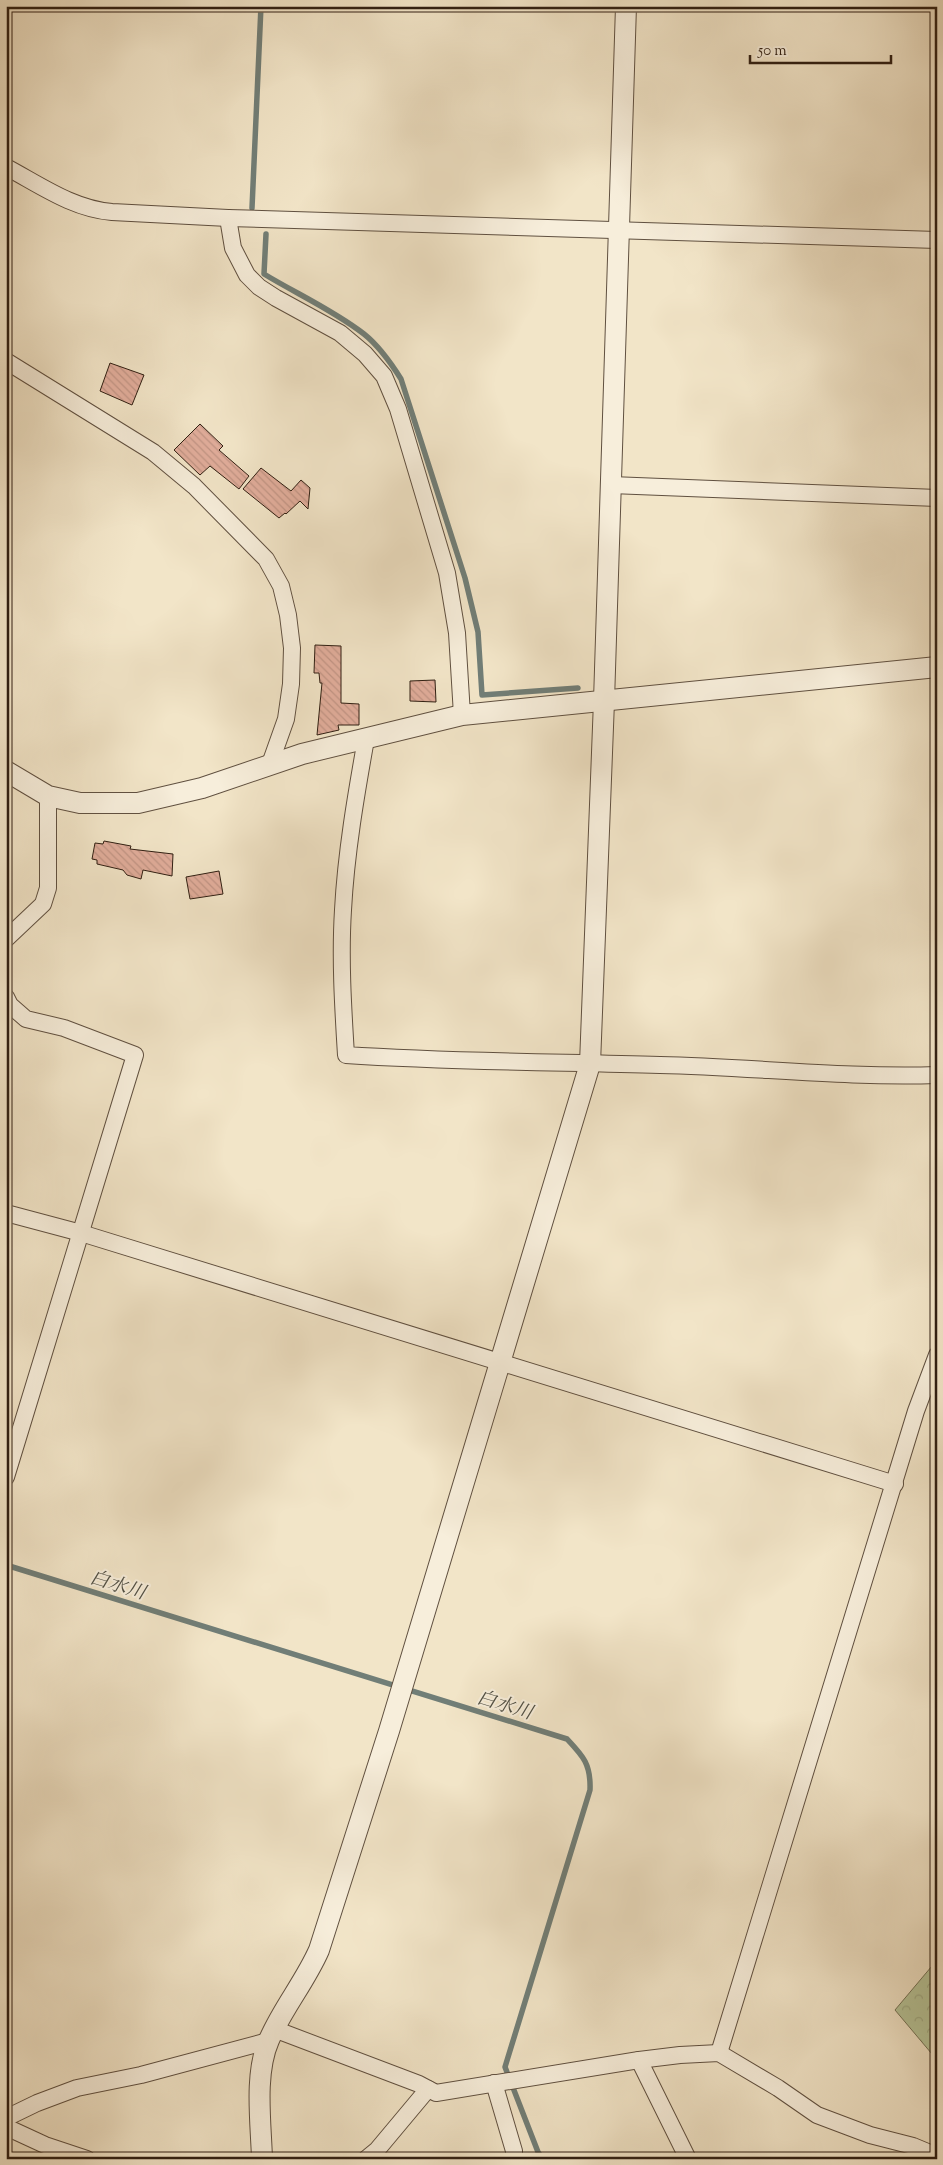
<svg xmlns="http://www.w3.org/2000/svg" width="943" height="2165" font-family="'Sorts Mill Goudy','Noto Serif JP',serif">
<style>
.forest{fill:url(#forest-crowns);stroke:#747256}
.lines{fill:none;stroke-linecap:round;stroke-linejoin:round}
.stream{stroke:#717e77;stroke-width:5.5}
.building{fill:url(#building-back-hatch);stroke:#301f12}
.minor-casing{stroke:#605040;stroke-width:18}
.tertiary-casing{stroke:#605040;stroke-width:22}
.minor{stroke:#f7eedb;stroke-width:16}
.tertiary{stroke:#f7eedb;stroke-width:20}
.labels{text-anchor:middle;stroke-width:4;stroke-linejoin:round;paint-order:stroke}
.water-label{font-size:19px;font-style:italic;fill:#504f44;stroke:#f7eedb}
</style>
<defs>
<pattern id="forest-crowns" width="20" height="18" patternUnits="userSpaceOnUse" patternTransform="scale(1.25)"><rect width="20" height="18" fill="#b7c599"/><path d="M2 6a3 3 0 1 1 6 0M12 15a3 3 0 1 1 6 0" fill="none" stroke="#9ea983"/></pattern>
<pattern id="building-back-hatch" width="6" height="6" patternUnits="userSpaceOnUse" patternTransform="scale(1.25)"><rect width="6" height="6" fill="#e1ad9b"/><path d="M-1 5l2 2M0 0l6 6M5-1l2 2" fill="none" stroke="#c19484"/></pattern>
</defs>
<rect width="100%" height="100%" fill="#f2e5c8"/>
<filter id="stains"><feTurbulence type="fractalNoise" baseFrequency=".004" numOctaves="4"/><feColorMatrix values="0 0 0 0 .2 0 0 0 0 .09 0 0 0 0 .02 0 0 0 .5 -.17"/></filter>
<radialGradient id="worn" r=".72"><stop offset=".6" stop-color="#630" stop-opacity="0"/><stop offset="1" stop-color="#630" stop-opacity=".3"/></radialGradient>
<path class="forest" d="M937,1960V2060L895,2010Z"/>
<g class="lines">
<g class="stream">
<path d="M252,208L261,6"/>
<path d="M266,234L264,274C297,294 333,310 364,334C379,346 391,363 401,379L465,578L478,632L482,695L578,688"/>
<path d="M6,1565L567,1739C583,1756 591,1764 590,1790L505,2067L538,2152L543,2159"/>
</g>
</g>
<g class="building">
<path d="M110,363L144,375L132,405L100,391Z"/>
<path d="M200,424L223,446L219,450L249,476L239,489L210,466L200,475L174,450Z"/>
<path d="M261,468L291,491L301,480L310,488L308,509L300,501L286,514L285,513L279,518L243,489Z"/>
<path d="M315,645L341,646V703L359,704V725H338L339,730L317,735L322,683H320L319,673H314Z"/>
<path d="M435,680L436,702L410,701V681Z"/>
<path d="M104,841L131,846L130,849L173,854L172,876L143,870L141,879L127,875L123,870L97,864V860L92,859L95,843L103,844Z"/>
<path d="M219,871L223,894L190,899L186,877Z"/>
</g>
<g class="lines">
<g class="minor-casing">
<g id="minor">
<path d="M6,167C40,185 73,209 112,212L228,218L937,240"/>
<path d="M228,218L233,248L247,275L259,287L276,298L340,333L365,354L384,376L398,409L447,573L457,633L462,715"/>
<path d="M6,361L153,452L194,486L266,559L281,586L288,615L292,648L291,684L286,719L270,764"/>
<path d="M611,485L937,498"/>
<path d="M366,739C356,795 346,853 343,910C340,958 343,1007 346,1055C451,1062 556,1062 660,1065C753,1067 844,1078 937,1075"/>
<path d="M6,939L43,904L48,888V796"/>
<path d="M6,997L10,1005L26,1019L64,1028L135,1055L6,1477"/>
<path d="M6,1213L81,1233L895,1484"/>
<path d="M274,2029L419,2084L436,2093L639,2060L680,2055L719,2053L778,2088L817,2115L870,2135L913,2146L937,2156"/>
<path d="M719,2053L916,1411L937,1355"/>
<path d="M639,2060L688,2159"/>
<path d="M494,2083L514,2151V2159"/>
<path d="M6,2118L37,2103L77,2088L141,2075L268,2041"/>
<path d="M6,2127L45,2145L87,2159"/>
<path d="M366,2159L377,2150L428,2089"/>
</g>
</g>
<g class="tertiary-casing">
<g id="tertiary">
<path d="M6,771L48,796L80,803H138L202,788L302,754L462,715L937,667"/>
<path d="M262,2159C261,2123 254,2074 269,2040C282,2009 305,1982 319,1950L389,1731L590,1064L604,701L626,6"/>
</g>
</g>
<use href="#minor" class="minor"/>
<use href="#tertiary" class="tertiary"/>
</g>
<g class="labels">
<g class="water-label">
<text transform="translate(118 1584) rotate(17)" y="7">白水川</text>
<text transform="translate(505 1704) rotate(17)" y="7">白水川</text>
</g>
</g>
<rect width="943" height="2165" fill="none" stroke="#f2e5c8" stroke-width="25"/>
<rect x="8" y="8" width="928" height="2150" fill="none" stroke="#301f12" stroke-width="2.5"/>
<rect x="12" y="12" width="918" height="2140" fill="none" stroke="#301f12"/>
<path d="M750 55v8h141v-8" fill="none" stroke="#301f12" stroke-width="2.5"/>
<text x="758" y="55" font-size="15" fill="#301f12" stroke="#f7eedb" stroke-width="4" paint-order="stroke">50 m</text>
<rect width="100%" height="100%" filter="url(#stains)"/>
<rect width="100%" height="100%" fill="url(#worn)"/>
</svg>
